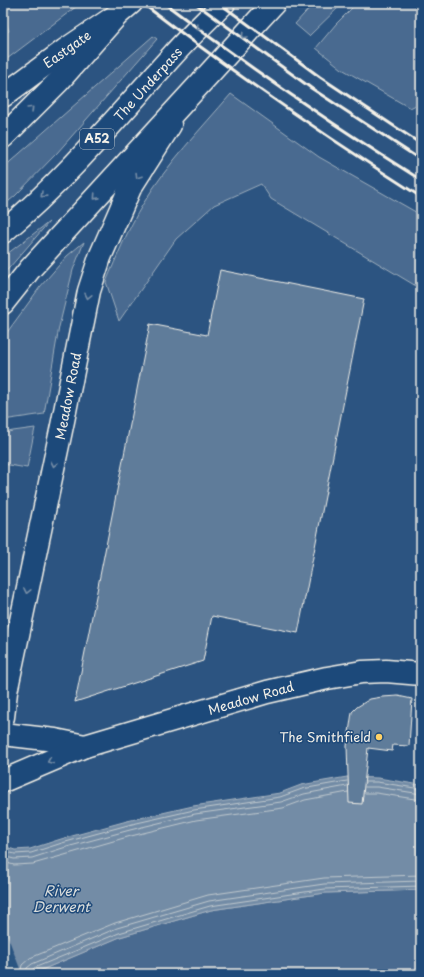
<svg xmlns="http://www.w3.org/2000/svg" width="424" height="977" font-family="'Playpen Sans',sans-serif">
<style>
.green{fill:#496b90;stroke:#9eaebc}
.water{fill:#738ca6;stroke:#a7b4c0}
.pier{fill:#2c5481}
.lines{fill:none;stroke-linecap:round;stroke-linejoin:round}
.shore{stroke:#c0c9ce;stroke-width:1}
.building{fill:#5e7b9a;stroke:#f4f1e8}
.minor-casing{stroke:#f4f1e8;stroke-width:25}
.primary-casing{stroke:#f4f1e8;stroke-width:25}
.minor{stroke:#1f4a7a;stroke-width:22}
.primary{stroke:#1f4a7a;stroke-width:22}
.rail{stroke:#f4f1e8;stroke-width:3}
.oneway{stroke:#748da6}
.poi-dot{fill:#ffd166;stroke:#1f4a7a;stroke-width:1.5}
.labels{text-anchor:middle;stroke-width:3;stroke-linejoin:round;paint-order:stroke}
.shield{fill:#1f4a7a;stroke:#b4bfc7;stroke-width:1}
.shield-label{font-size:12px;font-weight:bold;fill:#f4f1e8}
.street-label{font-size:13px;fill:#f4f1e8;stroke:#1f4a7a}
.poi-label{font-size:13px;fill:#f4f1e8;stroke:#1f4a7a;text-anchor:end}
.water-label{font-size:14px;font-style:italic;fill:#dadddb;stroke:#1f4a7a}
</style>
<rect width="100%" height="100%" fill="#2c5481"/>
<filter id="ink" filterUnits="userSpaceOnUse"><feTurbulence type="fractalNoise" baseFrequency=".025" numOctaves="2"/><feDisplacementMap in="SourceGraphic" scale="8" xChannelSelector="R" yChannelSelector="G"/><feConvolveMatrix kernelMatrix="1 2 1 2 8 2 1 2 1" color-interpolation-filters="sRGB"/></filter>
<g filter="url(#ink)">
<g class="green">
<path d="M3,3H81L3,62V35L9,31L3,13Z"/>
<path d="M314,3H343L309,36L295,24Z"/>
<path d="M357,3H421V113L418,104L410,108L342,69L316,48L336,24Z"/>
<path d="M153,36L157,39L57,153L15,196L3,206V168Z"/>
<path d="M231,94L319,157L421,215V289L271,199L261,184L214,205L176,239L119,321L106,282C117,256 128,229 143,204C167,164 200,130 231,94Z"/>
<path d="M49,222L3,275V257Z"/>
<path d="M84,242L73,270L59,327L44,414L3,420V338L40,287L67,256Z"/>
<path d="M35,428L27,468L3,464V433L13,431Z"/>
<path d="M421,890V974H32L120,937L211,910L325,893Z"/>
</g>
<path class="water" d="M347,777L378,778L421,785V890L325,893L211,910L120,937L32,974H3V846L15,850L30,849L61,839L127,821L193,806L280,793L301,785Z"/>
<path class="pier" d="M3,924L22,974H3Z"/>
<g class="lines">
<g class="shore">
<path d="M365,782H377L421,789"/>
<path d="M365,787H377L421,794"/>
<path d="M364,793H376L421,800"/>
<path d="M3,851L15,854L31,853L62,843L128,825L194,810L280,797L302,789L347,781"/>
<path d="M3,856L14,859L32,858L63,848L130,830L195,814L281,802L304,794L347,786"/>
<path d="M3,862L14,865L33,864L131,836L196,820L283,808L305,800L348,792"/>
<path d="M20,974L22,965L30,958L115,923L208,895L324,878L421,875"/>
<path d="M26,974L27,968L32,964L117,928L209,901L324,884L421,881"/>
<path d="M31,974V971L34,968L119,933L210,906L325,889L421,886"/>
</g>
</g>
<g class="building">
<path d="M220,270L364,299L298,633L212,616L203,661L75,702L150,324L207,335Z"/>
<path d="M398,696L412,699L409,746L393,745L392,751L368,748L362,804L349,803L347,746L352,712L357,707L370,699L382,697Z"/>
</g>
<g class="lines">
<g class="minor-casing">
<g id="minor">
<path d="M3,717L6,692L63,421L89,291L100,257L130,188L170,125"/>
<path d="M3,734L55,740L85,746"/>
<path d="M3,781L85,746L267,692L327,678L362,672L386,671L421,674"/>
</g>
</g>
<g class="primary-casing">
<g id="primary">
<path d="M3,96L65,50L117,15L131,3"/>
<path d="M3,137L58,82L117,15"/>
<path d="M3,232C66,179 118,116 173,55C189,37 207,20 224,3"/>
<path d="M3,303L30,269L274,3"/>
</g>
</g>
<use href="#minor" class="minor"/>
<use href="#primary" class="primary"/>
<g class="rail">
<path d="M142,3C232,72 325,136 421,197"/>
<path d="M164,3C247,66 333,125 421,180"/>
<path d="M195,3L311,88L421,160"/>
<path d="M219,3L320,77L421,144"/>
</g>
</g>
<defs><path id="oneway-chevron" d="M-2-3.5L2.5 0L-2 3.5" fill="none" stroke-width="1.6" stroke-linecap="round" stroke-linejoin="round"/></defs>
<g class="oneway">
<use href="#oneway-chevron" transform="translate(199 28) rotate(134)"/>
<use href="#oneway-chevron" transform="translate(244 36) rotate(133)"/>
<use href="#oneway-chevron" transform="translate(31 109) rotate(-45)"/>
<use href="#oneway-chevron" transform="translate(138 176) rotate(122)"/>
<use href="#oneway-chevron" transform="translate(43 195) rotate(136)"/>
<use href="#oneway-chevron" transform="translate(96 197) rotate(132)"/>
<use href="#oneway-chevron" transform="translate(88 296) rotate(102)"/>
<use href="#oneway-chevron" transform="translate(54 464) rotate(102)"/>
<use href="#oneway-chevron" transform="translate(27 591) rotate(102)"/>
<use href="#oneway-chevron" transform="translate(50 761) rotate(157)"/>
</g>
</g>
<circle class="poi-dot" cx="379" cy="737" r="4"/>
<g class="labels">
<rect class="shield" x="80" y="129" width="34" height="20" rx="3"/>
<g class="shield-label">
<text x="97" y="143">A52</text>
</g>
<g class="street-label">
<text transform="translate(67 49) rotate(-35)" y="5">Eastgate</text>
<text transform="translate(148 84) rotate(-48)" y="5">The Underpass</text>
<text transform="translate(68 396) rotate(-79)" y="5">Meadow Road</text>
<text transform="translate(251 698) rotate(-16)" y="5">Meadow Road</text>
</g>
<g class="poi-label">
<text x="371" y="742">The Smithfield</text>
</g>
<g class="water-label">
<text x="61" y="896">River<tspan x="61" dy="16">Derwent</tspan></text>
</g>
</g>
<rect width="424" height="977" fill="none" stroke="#1f4a7a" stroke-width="16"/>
<rect x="8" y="8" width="408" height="961" fill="none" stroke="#f4f1e8" stroke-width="1.5" filter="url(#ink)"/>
</svg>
